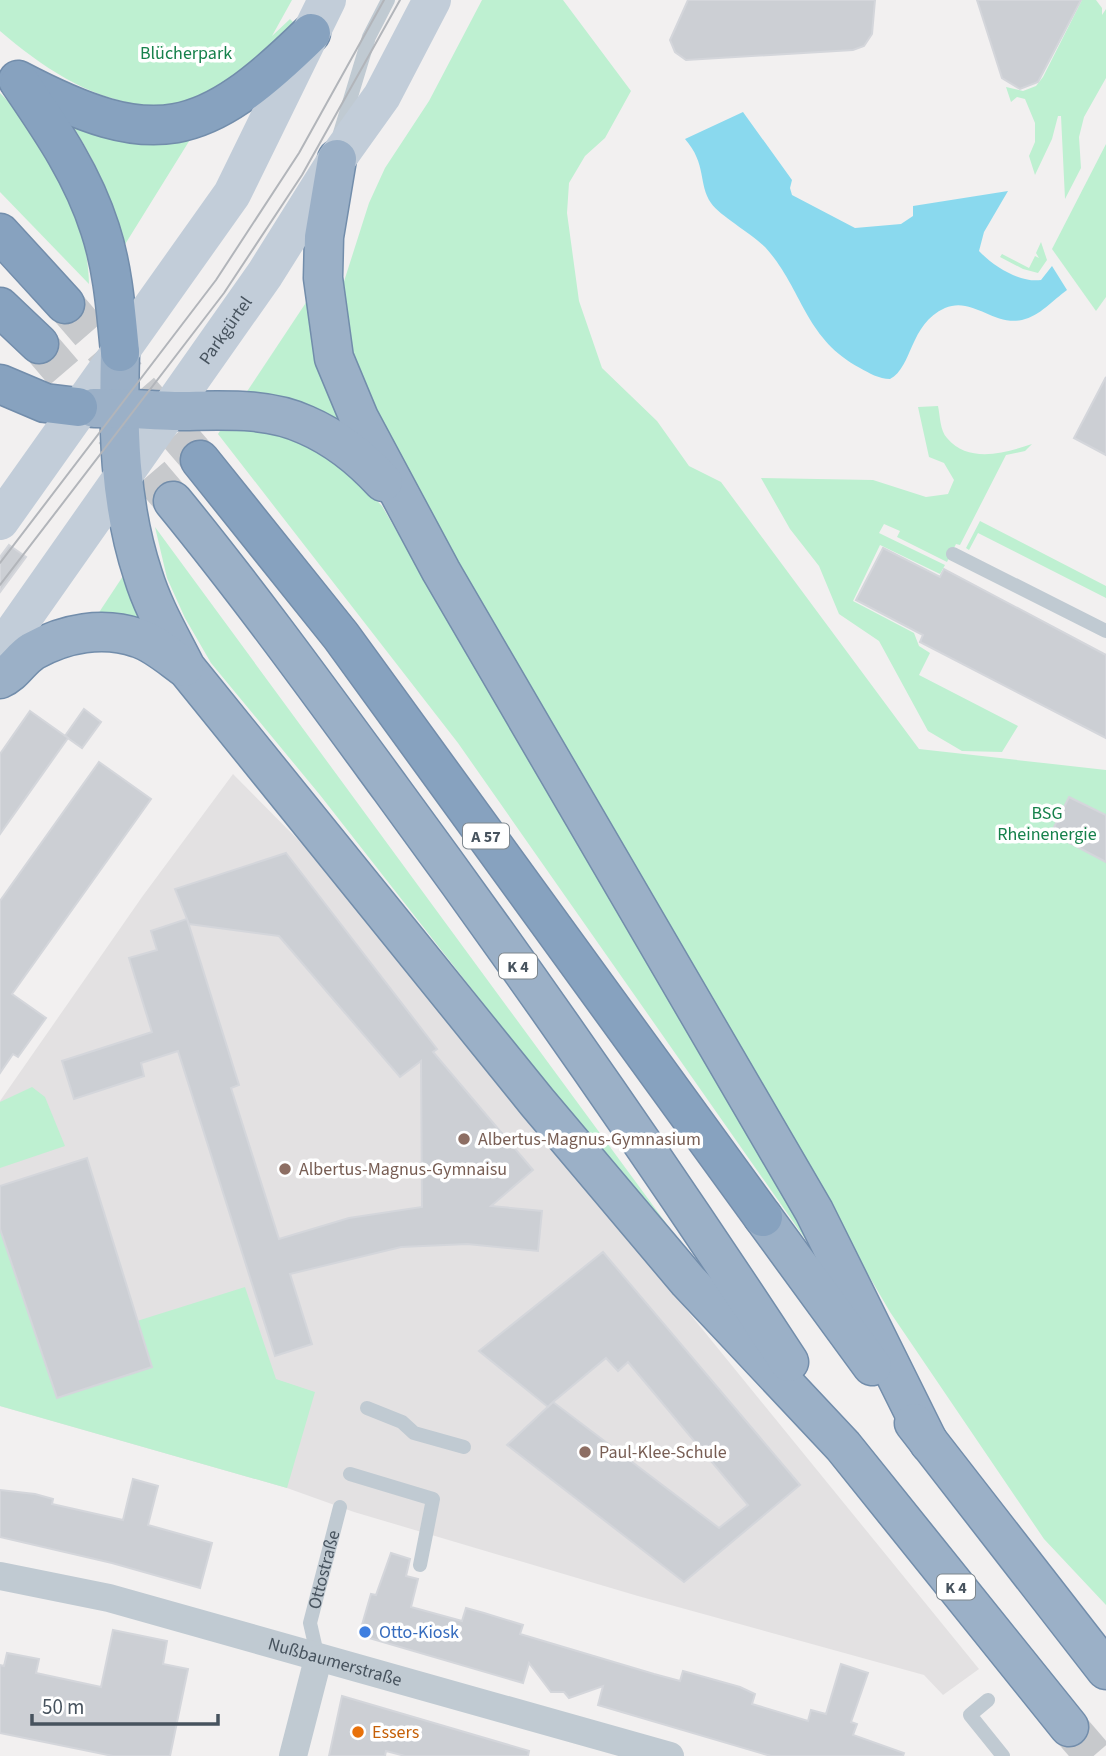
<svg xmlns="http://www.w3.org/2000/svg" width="1106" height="1756" font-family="'Source Sans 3',sans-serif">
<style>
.education{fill:#e3e1e2}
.green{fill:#bef0d1}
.water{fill:#8ad9ee}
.building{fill:#cccfd4;stroke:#d4d6db;stroke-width:2;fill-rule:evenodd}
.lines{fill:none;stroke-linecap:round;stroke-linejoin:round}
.trunk-tunnel{stroke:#c7c9cc;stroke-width:38;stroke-dasharray:38 19;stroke-linecap:butt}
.motorway-tunnel{stroke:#c7c9cc;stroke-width:38;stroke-dasharray:38 19;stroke-linecap:butt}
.trunk-casing{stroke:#728dab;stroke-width:41}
.motorway-casing{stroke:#728dab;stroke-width:41}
.service{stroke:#c0cad2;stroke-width:14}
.minor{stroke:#c0cad2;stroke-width:28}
.secondary{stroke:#c2cdd9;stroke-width:38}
.trunk{stroke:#9bb0c7;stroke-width:38}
.motorway{stroke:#87a2bf;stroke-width:38}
.tram{stroke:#b2b5ba;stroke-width:2}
.education-dot{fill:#8d6e63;stroke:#fff;stroke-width:2.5}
.shop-dot{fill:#3f7fe0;stroke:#fff;stroke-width:2.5}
.food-dot{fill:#e8710a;stroke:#fff;stroke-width:2.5}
.labels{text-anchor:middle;stroke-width:7;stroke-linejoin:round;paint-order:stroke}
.shield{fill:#fff;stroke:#7e878e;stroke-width:2}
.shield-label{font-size:16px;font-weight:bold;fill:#47535e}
.park-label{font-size:18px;fill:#16814b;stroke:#fff}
.street-label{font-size:18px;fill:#47535e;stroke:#fff}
.education-label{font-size:18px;fill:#785e54;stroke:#fff;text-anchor:start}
.shop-label{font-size:18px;fill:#366cbe;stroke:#fff;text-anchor:start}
.food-label{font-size:18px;fill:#c56008;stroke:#fff;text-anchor:start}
</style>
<rect width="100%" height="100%" fill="#f2f0f0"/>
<path class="education" d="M233,774L321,863L353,900L979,1669L943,1695L924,1675L638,1596L354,1512L287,1488L0,1406V1101L142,897Z"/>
<g class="green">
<path d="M0,0H292L272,36L290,19L293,22L274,50L191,109C174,106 159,108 143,105C87,98 41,66 0,31Z"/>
<path d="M482,0H563L631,91L605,138L585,156L569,183L567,213L579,301L602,368L657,421L689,466L721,482L919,749L1106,770V1605L1044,1539L890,1312L454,565L349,363L340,294L369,203L385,168L429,101Z"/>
<path d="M1082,0H1096L1102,8V15L1106,9V78L1084,117L1079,137L1081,168L1065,199L1061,116H1058L1052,139L1035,175L1029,156L1035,142V123L1025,99L1017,97L1011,102L1006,87L1023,91L1036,86L1043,77Z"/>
<path d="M0,93C50,142 87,213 89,284L0,192Z"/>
<path d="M67,117L196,130L124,246C113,198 94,158 67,117Z"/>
<path d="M1106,144V297L1096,311L1052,249Z"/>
<path d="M1041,242L1047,260L1038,273L1023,269L1000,257L1002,254L1029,268L1035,256L1039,258L1036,253Z"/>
<path d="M313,292L354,433L244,396Z"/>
<path d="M938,406C940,415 940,431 947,438C969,464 1005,453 1032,444L1025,451L1006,455L960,545L956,544L947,562L897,537L900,531L884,524L879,533L945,565L940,574L880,545L853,601L914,633L919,646L930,653L919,675L1018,726L1002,752L962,751L928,731L879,641L839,614L819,566L790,529L761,478L873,480L926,497L948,494L954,480L944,463L929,457L918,407Z"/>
<path d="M222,428C301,432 329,449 382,506L822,1263L458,743L218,434Z"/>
<path d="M980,521L1106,586V598L978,533L969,550L966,548Z"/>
<path d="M155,527L671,1230L611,1167L320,795L211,663L185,618L167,578Z"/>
<path d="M129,567L155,636L94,620Z"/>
<path d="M32,1087L45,1097L65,1146L0,1168V1102Z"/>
<path d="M0,1229L57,1398L152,1367L137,1321L245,1287L276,1379L315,1392L287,1488L0,1406Z"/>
</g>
<path class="water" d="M743,112L792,180L790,188L792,195L855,228L901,224L913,216V206L1008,191L984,232L979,251C993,266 1020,283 1041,280L1052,266L1067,290C1053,300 1040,316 1022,320C993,326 972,296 945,308C909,324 913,367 890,379C879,379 869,373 860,368C804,338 803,289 765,247C751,233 720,216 711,203C698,184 707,164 685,139Z"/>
<g class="building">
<path d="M688,0H875L872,34L864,46L853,50L686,60L675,52L670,40Z"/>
<path d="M977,0H1081L1038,82L1020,89L1002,78Z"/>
<path d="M1106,377V455L1074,438Z"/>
<path d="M9,545L26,557L0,592V557Z"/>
<path d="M883,548L940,577L944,569L1106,655V738L920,642L923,635L856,600Z"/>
<path d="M84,709L101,722L82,748L65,736Z"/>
<path d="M30,711L68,738L0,834V754Z"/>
<path d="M99,762L151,799L12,994L46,1018L18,1057L13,1054L0,1073V901Z"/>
<path d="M1069,797L1106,815V862L1062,839L1066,833L1054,827Z"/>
<path d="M286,853L437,1049L433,1052L533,1170L491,1206L542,1211L538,1251L467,1244L401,1247L290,1274L312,1344L275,1356L178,1051L141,1063L144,1076L74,1099L62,1061L152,1032L129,958L157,950L151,931L187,919L175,889ZM187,919L189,924L279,936L400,1077L421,1061L422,1207L349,1218L279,1239L231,1088L239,1085Z"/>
<path d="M87,1158L152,1367L57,1398L0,1229V1186Z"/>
<path d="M603,1252L800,1485L684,1582L507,1445L553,1402L548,1407L479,1351ZM606,1358L618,1371L628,1362L748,1505L719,1528L553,1402Z"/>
<path d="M133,1479L158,1486L148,1525L212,1543L200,1588L112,1563L0,1537V1490L35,1494L53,1499L52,1504L123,1520Z"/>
<path d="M391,1553L410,1559L406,1576L418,1579L411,1607L462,1621L466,1608L484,1613L523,1625L520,1634L654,1674L680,1681L683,1671L740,1687L755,1694L752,1704L808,1721L811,1710L826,1714L841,1664L868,1673L851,1722L857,1724L853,1735L904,1753L903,1756H771L598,1705L603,1686L569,1698L564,1692H551L529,1663L523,1683L359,1635L371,1594L376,1595Z"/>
<path d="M113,1630L167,1641L163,1664L188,1669L170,1756H113L0,1733V1665L4,1666L7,1653L39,1659L36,1673L101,1687Z"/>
<path d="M342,1696L529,1751L528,1756H405L386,1751L385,1756H329Z"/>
</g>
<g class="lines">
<path class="trunk-tunnel" d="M1069,1727L1094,1756"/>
<g class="motorway-tunnel">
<path d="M65,304L200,460"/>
<path d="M39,344L173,501"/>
</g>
<g class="trunk-casing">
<g id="trunk">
<path d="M337,159L324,237L323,278L334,358L359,418L441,571L814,1211L929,1443"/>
<path d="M120,352C118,427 119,503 143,575C153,608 171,638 186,668L537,1102L688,1281L843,1446L1069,1727"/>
<path d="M94,408C121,408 147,410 174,411C217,411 266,406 306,425C336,438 361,458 383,482"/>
<path d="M173,501C249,594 320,692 391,789C529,977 662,1168 789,1362"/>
<path d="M0,679C14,673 20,659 33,651C65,633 103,626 138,638C154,643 170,657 184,667"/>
<path d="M763,1217L872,1366"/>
<path d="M914,1423L1106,1670"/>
</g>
</g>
<g class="motorway-casing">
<g id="motorway">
<path d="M18,80C155,152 203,139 311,33"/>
<path d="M20,83C52,130 83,175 100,229C113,268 116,311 120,352"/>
<path d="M0,233L65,304"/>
<path d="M0,307L39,344"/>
<path d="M0,384L45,403L78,407"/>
<path d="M200,460L341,636L763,1217"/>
</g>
</g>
<g class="service">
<path d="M340,133L369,37L388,0"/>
<path d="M953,554L1106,631"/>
<path d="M367,1408L402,1422L414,1433L464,1447"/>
<path d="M350,1474L433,1499L420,1565"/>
<path id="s1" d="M318,1658L310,1623L340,1507"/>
<path d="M988,1700L970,1715L1003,1756"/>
</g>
<g class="minor">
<path id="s2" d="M0,1576L109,1598L670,1756"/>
<path d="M293,1756L318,1659"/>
</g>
<g class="secondary">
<path d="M0,521L232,194L327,0"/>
<path id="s3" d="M0,651L265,274L337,159L382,96L432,0"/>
</g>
<use href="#trunk" class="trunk"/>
<use href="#motorway" class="motorway"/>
<g class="tram">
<path d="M0,563L216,280L299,153L384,0"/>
<path d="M0,585L224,293L302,175L400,0"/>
</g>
</g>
<g class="education-dot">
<circle cx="464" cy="1139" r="7"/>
<circle cx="285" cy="1169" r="7"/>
<circle cx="585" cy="1452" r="7"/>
</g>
<circle class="shop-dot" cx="365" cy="1632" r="7"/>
<circle class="food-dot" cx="358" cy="1732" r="7"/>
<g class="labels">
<g class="shield">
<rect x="463" y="823.5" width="46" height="25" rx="5"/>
<rect x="499" y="953.5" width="38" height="25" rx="5"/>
<rect x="937" y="1574.5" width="38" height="25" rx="5"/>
</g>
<g class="shield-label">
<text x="486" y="842">A 57</text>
<text x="518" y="972">K 4</text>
<text x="956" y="1593">K 4</text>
</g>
<g class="park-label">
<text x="186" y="59">Blücherpark</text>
<text x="1047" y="819">BSG<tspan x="1047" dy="21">Rheinenergie</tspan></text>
</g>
<g class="street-label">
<text dy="6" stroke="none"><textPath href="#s3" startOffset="392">Parkgürtel</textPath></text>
<text dy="6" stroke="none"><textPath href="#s1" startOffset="91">Ottostraße</textPath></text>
<text dy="6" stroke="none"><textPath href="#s2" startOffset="346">Nußbaumerstraße</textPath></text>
</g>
<g class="education-label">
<text x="478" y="1145">Albertus-Magnus-Gymnasium</text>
<text x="299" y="1175">Albertus-Magnus-Gymnaisu</text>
<text x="599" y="1458">Paul-Klee-Schule</text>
</g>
<g class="shop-label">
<text x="379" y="1638">Otto-Kiosk</text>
</g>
<g class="food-label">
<text x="372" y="1738">Essers</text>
</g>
</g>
<path d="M32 1714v10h186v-10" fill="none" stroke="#47535e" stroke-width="3.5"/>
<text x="42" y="1714" font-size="21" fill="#47535e" stroke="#ffffff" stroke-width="5" paint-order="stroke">50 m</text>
</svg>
